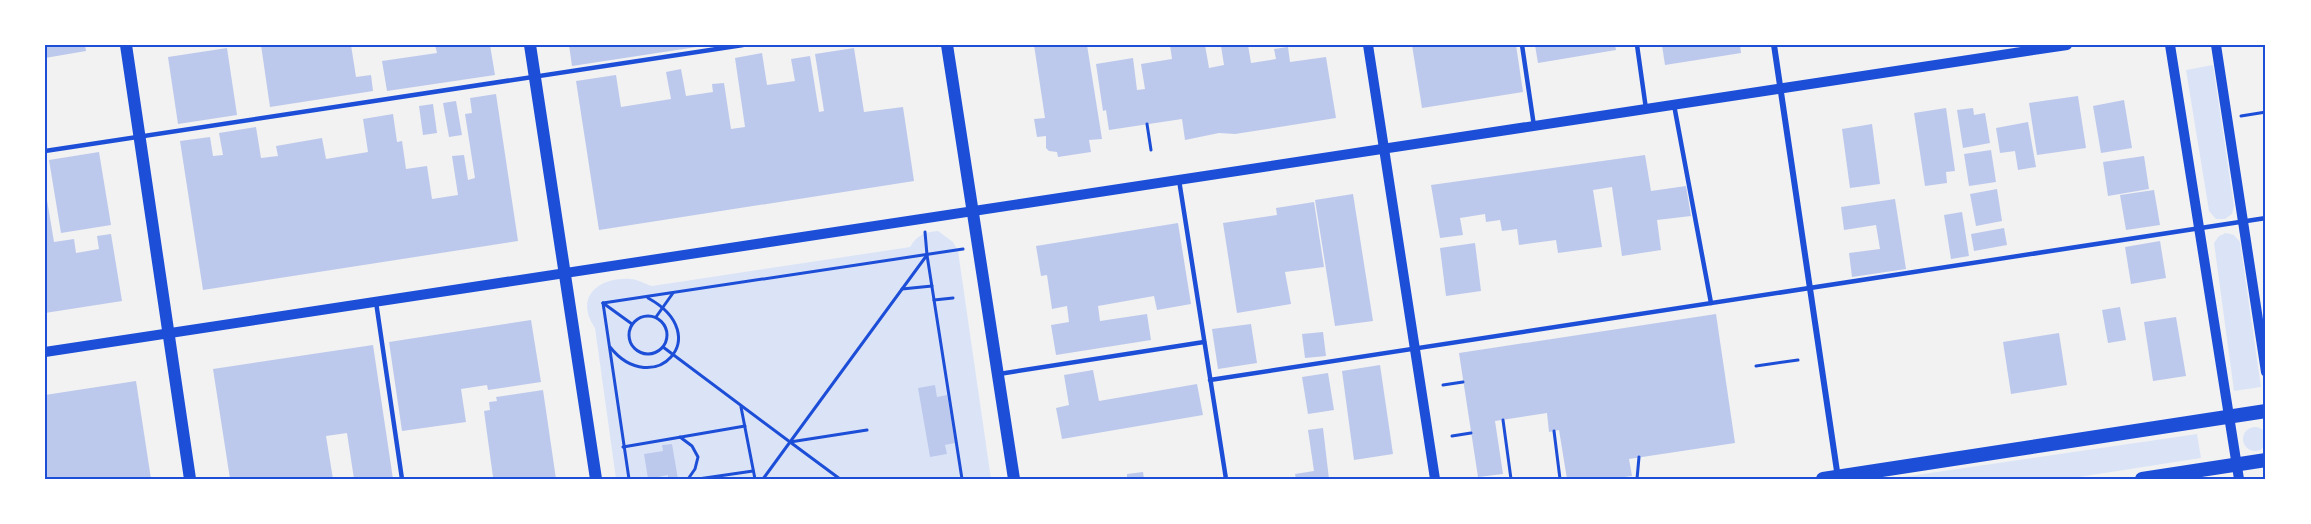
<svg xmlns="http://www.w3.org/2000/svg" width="2311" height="524" font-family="Signika,sans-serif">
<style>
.green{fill:#dbe4f7}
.building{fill:#bdc9ec}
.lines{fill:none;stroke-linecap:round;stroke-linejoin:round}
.path{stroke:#1d4ed8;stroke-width:3}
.service{stroke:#1d4ed8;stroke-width:4.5}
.minor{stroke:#1d4ed8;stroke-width:6}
.tertiary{stroke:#1d4ed8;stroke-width:10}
.secondary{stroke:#1d4ed8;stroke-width:12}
.primary{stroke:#1d4ed8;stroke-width:14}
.neatline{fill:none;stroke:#1d4ed8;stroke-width:2}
</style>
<rect width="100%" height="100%" fill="#f2f2f2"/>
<g class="green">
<path d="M2213,65L2234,206L2232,214L2225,219H2216L2209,211L2186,70Z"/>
<path d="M938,231L953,242L958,251L991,479H616L595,328C574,298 598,277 630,279C637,279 645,284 652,286L910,247C917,235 925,232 938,231Z"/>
<path d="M2226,233L2234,235L2240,242L2261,387L2234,391L2214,243L2219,236Z"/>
<circle cx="2255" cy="439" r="12"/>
<path d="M2197,434L2201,458L2066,479H1889Z"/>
</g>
<g class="building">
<path d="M45,45H85L86,51L45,58Z"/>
<path d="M261,45H351L356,77L371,75L373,91L270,107Z"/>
<path d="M435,45H490L495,75L387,91L382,61L437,53Z"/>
<path d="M569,45H703V46L572,66Z"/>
<path d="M1034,45H1087L1102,139L1089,140L1091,152L1058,157L1057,152L1049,151L1046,148V136L1037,137L1034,119L1045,118Z"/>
<path d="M1170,45H1205L1209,68L1224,65L1221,46L1224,45H1248L1251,63L1276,59L1274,49L1288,47L1290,62L1326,57L1336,118L1235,134L1219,133L1185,140L1182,119L1109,130L1106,110L1103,111L1096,64L1133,58L1137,90L1145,89L1141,64L1172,59Z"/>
<path d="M1412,45H1516L1523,92L1422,108Z"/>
<path d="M1535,45H1615L1616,50L1538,63Z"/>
<path d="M1662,45H1740L1741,53L1665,65Z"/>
<path d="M227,48L237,115L178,124L168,57Z"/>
<path d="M854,48L864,112L903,107L914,181L599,230L576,81L616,75L621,107L671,99L666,72L681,69L686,96L713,92L712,84L724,83L731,129L745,127L735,58L762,53L767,85L795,81L791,59L810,56L819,112L824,111L815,54Z"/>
<path d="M496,94L518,241L203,290L180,141L210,137L213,156L223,155L219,133L256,127L261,158L278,156L276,146L322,138L326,159L368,152L363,119L393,114L397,142L402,141L406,169L427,166L432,199L458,195L452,156L464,155L468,180L475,178L465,114L472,113L470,98Z"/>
<path d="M2078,96L2086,148L2037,155L2029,103Z"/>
<path d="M2124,100L2132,148L2101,153L2093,106Z"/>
<path d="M456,101L462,135L449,137L443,103Z"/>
<path d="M433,104L437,133L423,135L419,106Z"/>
<path d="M1946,108L1955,171L1946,172L1947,183L1925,186L1914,113Z"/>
<path d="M1973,108L1974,115L1985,113L1990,143L1963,148L1957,110Z"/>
<path d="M2028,122L2036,167L2018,170L2015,151L2000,153L1996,128Z"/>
<path d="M1872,124L1880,184L1850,188L1842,129Z"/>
<path d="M1991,150L1996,182L1969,186L1964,154Z"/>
<path d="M99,152L111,225L61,233L49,160Z"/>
<path d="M1645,155L1651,191L1686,186L1691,216L1657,220L1661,250L1622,256L1612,187L1593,190L1602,247L1558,253L1556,240L1519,245L1517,229L1502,231L1500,220L1486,222L1485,214L1460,218L1463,235L1440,238L1431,185Z"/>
<path d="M2144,156L2149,189L2108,196L2103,162Z"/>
<path d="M1997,189L2002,221L1976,226L1970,194Z"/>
<path d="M2154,190L2160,225L2126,230L2120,195Z"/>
<path d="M1353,194L1373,321L1335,326L1315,200Z"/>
<path d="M1895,199L1906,269L1852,277L1849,253L1880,249L1876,225L1844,230L1841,207Z"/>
<path d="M47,200L54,242L74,239L76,253L99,249L97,236L111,234L122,301L45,313V201Z"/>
<path d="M1314,202L1324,267L1285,272L1291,304L1237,313L1223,223L1277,215L1276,208Z"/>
<path d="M1962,212L1969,256L1951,259L1944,215Z"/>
<path d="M1178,223L1191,304L1157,310L1154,296L1098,306L1100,321L1147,314L1151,340L1056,355L1051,325L1069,322L1067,306L1052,309L1047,275L1041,276L1036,246Z"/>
<path d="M2004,228L2007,245L1974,251L1971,234Z"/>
<path d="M2160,241L2166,278L2131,284L2125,247Z"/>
<path d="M1475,243L1481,291L1446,296L1440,248Z"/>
<path d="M2120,307L2126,340L2108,343L2102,310Z"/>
<path d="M1716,314L1735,443L1629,459L1632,476L1610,479H1567L1559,430L1549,432L1547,413L1495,421L1503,474L1478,477L1459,353Z"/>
<path d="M2176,317L2186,376L2153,381L2144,322Z"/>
<path d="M531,320L541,382L488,390L487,385L461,389L466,422L402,431L389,342Z"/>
<path d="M1251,324L1257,363L1218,369L1212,329Z"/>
<path d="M1323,332L1326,356L1305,358L1302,334Z"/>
<path d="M2059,333L2067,385L2011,394L2003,342Z"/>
<path d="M373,345L393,479H354L347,433L326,436L333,479H230L213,369Z"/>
<path d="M1380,365L1393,454L1354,460L1342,371Z"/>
<path d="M1093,370L1099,401L1197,384L1203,415L1062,439L1056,408L1069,405L1064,375Z"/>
<path d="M1328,373L1334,410L1308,414L1302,377Z"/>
<path d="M136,381L151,479H45V395Z"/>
<path d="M935,385L937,397L947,395L955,443L945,445L947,454L930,457L918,388Z"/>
<path d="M543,390L556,479H487L493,477L484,411L490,410L489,402L497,401L496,397Z"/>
<path d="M1323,428L1329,479H1296L1295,474L1314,471L1308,430Z"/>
<path d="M672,444L678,479H668V475L648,479L644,454L663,451L662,445Z"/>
<path d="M1143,472L1144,479H1127V474Z"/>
</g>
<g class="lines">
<g class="path">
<path d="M2241,116L2266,112"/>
<path d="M1147,124L1151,150"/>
<path d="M927,255L962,479"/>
<path d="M902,289L932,286"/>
<path d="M934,300L953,298"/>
<path d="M603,303L963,249"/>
<path d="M603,303L629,479"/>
<path d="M603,303L632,324"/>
<circle cx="648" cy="335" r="19"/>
<path d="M656,317L673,293"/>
<path d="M610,347C653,401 717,336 648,298"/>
<path d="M663,347L790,442L867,430"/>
<path d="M1756,366L1798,360"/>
<path d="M1443,385L1463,382"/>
<path d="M741,407L755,479"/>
<path d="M1503,420L1511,479"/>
<path d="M1554,431L1560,479"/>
<path d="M1452,436L1471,433"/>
<path d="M680,437L692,446L698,457L695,469L688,479"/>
<path d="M623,447L745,426"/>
<path d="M698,479L753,471"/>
<path d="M763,479L790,442"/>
<path d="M840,479L790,442L927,255L925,232"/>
<path d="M1637,479L1639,457"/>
</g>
<g class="service">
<path d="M1522,45L1534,126"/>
<path d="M1637,45L1646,109"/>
<path d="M1674,105L1711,303"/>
<path d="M45,151L743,45"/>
<path d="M1179,180L1226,479"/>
<path d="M376,302L402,479"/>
<path d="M999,374L1204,342"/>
<path d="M1210,380L2266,218"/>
</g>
<path class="minor" d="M1774,45L1838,478"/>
<g class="tertiary">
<path d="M1368,45L1435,479"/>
<path d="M2170,45L2239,479"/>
<path d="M2216,45L2266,372"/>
<path d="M45,352L2067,45"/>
</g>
<g class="secondary">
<path d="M126,45L190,479"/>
<path d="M530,45L596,479"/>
<path d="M947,45L1014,479"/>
</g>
<g class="primary">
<path d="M1823,479L2266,411"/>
<path d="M2142,479L2266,460"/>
</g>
</g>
<rect width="2311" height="524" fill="none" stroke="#ffffff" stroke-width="93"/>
<rect x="46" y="46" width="2218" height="432" class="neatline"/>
</svg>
